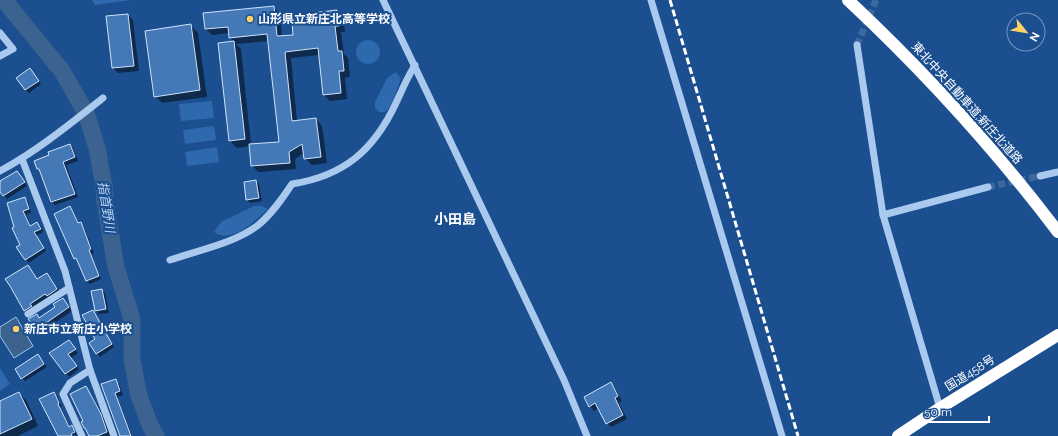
<svg xmlns="http://www.w3.org/2000/svg" width="1058" height="436" font-family="Raleway,'Noto Sans JP',sans-serif">
<style>
.green{fill:#2e69ad}
.water{fill:#3c6290;stroke:#9cc4f0}
.shadow{fill:#0007;fill-rule:evenodd}
.lines{fill:none;stroke-linecap:round;stroke-linejoin:round}
.river{stroke:#3c6290;stroke-width:17}
.building{fill:#4478b7;stroke:#cfe3fa}
.minor-tunnel{stroke:#3d69a0;stroke-width:7;stroke-dasharray:7 3.5;stroke-linecap:butt}
.minor{stroke:#a9c9ee;stroke-width:7}
.highway{stroke:#fff;stroke-width:12}
.rail{stroke:#fff;stroke-width:3;stroke-dasharray:7 3;stroke-linecap:butt}
.poi-dot{fill:#ffd166;stroke:#1b4f8f;stroke-width:1.5}
.labels{text-anchor:middle;stroke-width:4;stroke-linejoin:round;paint-order:stroke}
.poi-label{font-size:12px;font-weight:bold;fill:#fff;stroke:#1b4f8f;text-anchor:start}
.street-label{font-size:12px;fill:#fff;stroke:#1b4f8f}
.water-label{font-size:13px;font-style:italic;fill:#b5d3f5;stroke:#1b4f8f}
.quarter-label{font-size:14px;font-weight:bold;fill:#fff;stroke:#1b4f8f}
</style>
<rect width="100%" height="100%" fill="#1b4f8f"/>
<g class="green">
<path d="M92,0H131L95,5Z"/>
<circle cx="368" cy="52" r="12"/>
<path d="M396,72L401,79C396,89 394,105 385,112H379L375,108V102L387,78Z"/>
<path d="M212,101L214,118L181,121L179,104Z"/>
<path d="M214,126L216,140L185,144L183,130Z"/>
<path d="M217,147L219,162L187,166L185,152Z"/>
<path d="M254,206H262L268,209C256,220 231,245 214,232L221,222Z"/>
<path d="M0,368L10,384L0,391Z"/>
</g>
<path class="water" d="M16,317L33,346L14,358L0,336V327Z"/>
<g class="shadow">
<path d="M273,7L280,13L282,37L294,35L314,18L337,11L343,17L345,32H341L344,54L348,58L350,77L345,78L347,99L330,101L324,95L319,55L291,58L297,121L316,119L322,126L327,163L312,165L305,158L304,153L295,159L296,169L258,172L252,165L250,146L237,148L230,141L219,44L235,42L230,38V33L212,35L205,28ZM269,41L280,143L251,145L241,49L236,44Z"/>
<path d="M128,15L133,20L139,71L118,73L113,68Z"/>
<path d="M191,26L198,33L207,97L162,103L155,96Z"/>
<path d="M33,73L41,84L29,93L26,90Z"/>
<path d="M70,145L73,148L78,161L66,165L78,197L55,205L52,202L41,172L38,169L51,156Z"/>
<path d="M17,172L27,186L7,199L0,190V183Z"/>
<path d="M256,181L259,184L262,201L251,203L247,200Z"/>
<path d="M25,198L28,201L31,213L26,214L31,226L37,223L41,226L43,232L36,236L46,251L29,263L17,247L21,245L16,227Z"/>
<path d="M69,207L73,211L79,224L81,223L84,227L94,253L91,254L101,279L90,284L87,281L79,261L75,259Z"/>
<path d="M28,266L38,280L47,274L60,293L28,313L25,310Z"/>
<path d="M102,290L105,293L109,313L99,314L96,311L92,292Z"/>
<path d="M63,299L72,311L40,333L36,330L37,315L40,319L56,308Z"/>
<path d="M92,311L95,314L114,347L100,357L90,344L96,340Z"/>
<path d="M69,341L78,353L71,358L79,369L69,377L51,353Z"/>
<path d="M38,356L47,367L25,381L22,378Z"/>
<path d="M115,380L119,384L123,395L117,397L132,436H120L102,385Z"/>
<path d="M610,383L615,388L622,401L619,403L627,419L611,427L607,423L599,408L594,411L590,406Z"/>
<path d="M85,387L89,391L105,419L111,436H90L84,422Z"/>
<path d="M19,393L26,400L38,426L18,436H0V402Z"/>
<path d="M54,393L57,396L62,407H60L70,427H72L75,430L77,435L56,436L58,435Z"/>
</g>
<g class="lines">
<path class="river" d="M4,0L62,71L86,113L97,148L104,186L105,201L116,267L132,319V360L139,396L150,425L156,436"/>
</g>
<g class="building">
<path d="M274,6L277,36L293,35L292,20L313,17L312,13L337,10L339,26H335L338,51H342L344,71H339L341,93L323,95L318,48L285,52L292,121L316,118L321,157L304,159L302,144L289,152L290,163L251,166L249,144L279,142L267,34L229,38L228,27L205,29L203,13Z"/>
<path d="M128,14L134,66L112,68L106,16Z"/>
<path d="M191,24L200,90L154,97L145,31Z"/>
<path d="M234,41L245,139L229,141L218,43Z"/>
<path d="M30,68L39,81L25,90L16,78Z"/>
<path d="M70,144L75,157L63,162L75,194L51,202L39,169H37L34,161L49,155L48,152Z"/>
<path d="M17,171L25,182L3,196L0,192V181Z"/>
<path d="M256,180L259,198L246,200L244,182Z"/>
<path d="M25,197L29,209L23,211L30,226L37,222L41,229L34,232L44,248L25,260L16,247L20,245L12,228L14,227L7,203Z"/>
<path d="M70,206L78,223L81,222L91,249L89,250L99,276L86,281L76,258L74,259L54,214Z"/>
<path d="M28,265L37,279L47,273L57,289L47,296L45,294L30,304L32,306L24,311L10,286L5,279Z"/>
<path d="M102,289L106,309L95,311L91,291Z"/>
<path d="M63,298L69,307L36,330L28,319L37,314L39,318L55,307L53,304Z"/>
<path d="M93,310L112,344L96,354L89,343L95,339L82,315Z"/>
<path d="M69,340L76,349L68,354L77,366L65,374L49,353Z"/>
<path d="M38,354L44,364L21,379L15,369Z"/>
<path d="M116,379L120,391L115,393L131,436H120L101,384Z"/>
<path d="M611,382L618,396L615,398L623,415L606,424L595,403L589,407L584,397Z"/>
<path d="M86,386L101,414L107,432L97,436H89L85,428H84L81,422L83,421L70,394Z"/>
<path d="M19,392L32,419L0,434V401Z"/>
<path d="M54,392L59,403L58,404L69,427L72,425L75,432L71,434L72,436H58L39,399Z"/>
</g>
<g class="lines">
<g class="minor-tunnel">
<path d="M857,45L876,0"/>
<path d="M988,187L1040,176"/>
</g>
<g class="minor">
<path d="M383,0L564,380L587,436"/>
<path d="M651,0L782,436"/>
<path d="M0,33L13,49L0,56"/>
<path d="M857,45L883,215L940,408"/>
<path d="M22,159L65,271L90,370L114,436"/>
<path d="M0,171C37,151 70,124 103,98"/>
<path d="M1040,176L1058,172"/>
<path d="M883,215L988,187"/>
<path d="M170,260C199,250 232,244 257,226C271,215 282,199 292,184C344,176 374,150 396,103C402,90 407,78 415,65"/>
<path d="M28,314L69,288"/>
<path d="M82,436L63,394L70,383L90,370"/>
</g>
<g class="highway">
<path d="M848,0C924,71 995,149 1058,232"/>
<path d="M898,436L940,408L1058,335"/>
</g>
<path class="rail" d="M670,0L798,436"/>
</g>
<g class="poi-dot">
<circle cx="250" cy="19" r="4"/>
<circle cx="16" cy="329" r="4"/>
</g>
<g class="labels">
<g class="poi-label">
<text x="258" y="23">山形県立新庄北高等学校</text>
<text x="24" y="333">新庄市立新庄小学校</text>
</g>
<g class="street-label">
<text transform="translate(967 103) rotate(48)" y="4">東北中央自動車道;新庄北道路</text>
<text transform="translate(970 373) rotate(-32)" y="4">国道458号</text>
</g>
<g class="water-label">
<text transform="translate(107 207) rotate(81)" y="5">指首野川</text>
</g>
<g class="quarter-label">
<text x="455" y="224">小田島</text>
</g>
</g>
<g transform="translate(1026 32) rotate(120)"><circle r="19" fill="#1b4f8f" stroke="#7695bc"/>
<path d="M0-3L7 15L0 10L-7 15Z" fill="#ffd166"/>
<text y="-6" font-size="11" font-weight="bold" text-anchor="middle" fill="#ffffff">N</text>
</g>
<path d="M918 416v6h71v-6" fill="none" stroke="#ffffff" stroke-width="2"/>
<text x="924" y="416" font-size="12" fill="#ffffff" stroke="#1b4f8f" stroke-width="3" paint-order="stroke">50 m</text>
</svg>
